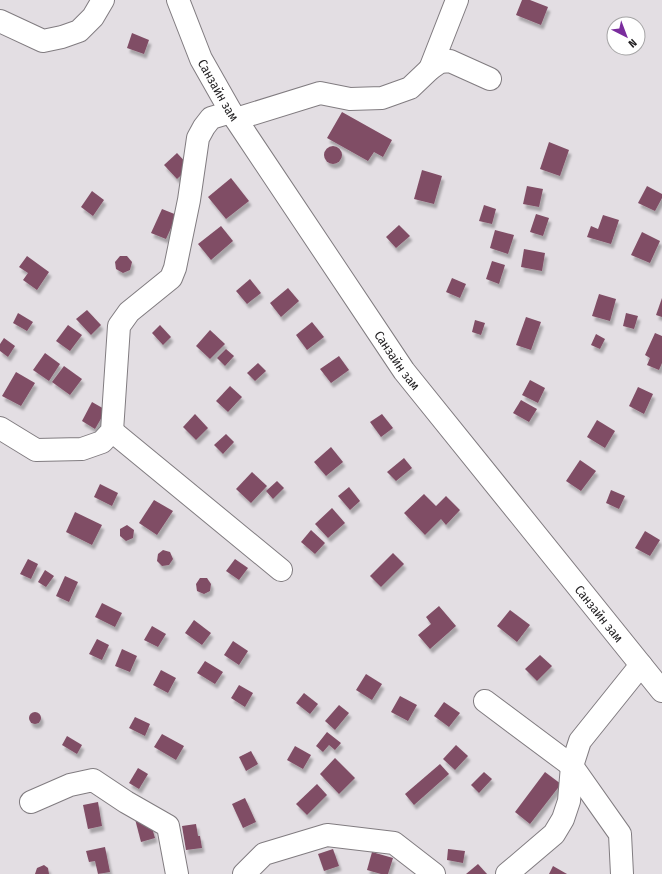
<svg xmlns="http://www.w3.org/2000/svg" width="662" height="874" font-family="'Fira Sans Condensed',sans-serif">
<style>
.building{fill:#804d65;filter:url(#shadow)}
.lines{fill:none;stroke-linecap:round;stroke-linejoin:round}
.minor-casing{stroke:#817c80;stroke-width:24}
.major-casing{stroke:#817c80;stroke-width:24}
.minor{stroke:#fff;stroke-width:22}
.major{stroke:#fff;stroke-width:22}
.labels{text-anchor:middle;stroke-width:4;stroke-linejoin:round;paint-order:stroke}
.street-label{font-size:13px;fill:#201e20;stroke:#fff}
</style>
<defs>
<filter id="shadow"><feDropShadow dx="2.5" dy="4.5" stdDeviation="1" flood-color="#0004"/></filter>
</defs>
<rect width="100%" height="100%" fill="#e3dee3"/>
<g class="building">
<path d="M522,0H530L548,7L541,25L516,15Z"/>
<path d="M132,33L149,40L144,54L127,48Z"/>
<path d="M342,112L392,140L383,157L374,152L368,161L327,138Z"/>
<path d="M549,142L569,150L560,176L540,169Z"/>
<circle cx="333" cy="155" r="9"/>
<path d="M177,153L190,167L177,179L164,165Z"/>
<path d="M422,170L442,176L434,204L414,199Z"/>
<path d="M231,178L249,201L226,219L208,197Z"/>
<path d="M527,186L543,189L539,207L523,204Z"/>
<path d="M647,186L662,194V198L655,211L638,203Z"/>
<path d="M92,191L104,200L93,216L81,207Z"/>
<path d="M484,205L496,209L492,224L479,221Z"/>
<path d="M162,209L177,215L166,239L151,233Z"/>
<path d="M536,214L549,218L543,236L530,232Z"/>
<path d="M603,215L619,220L611,244L587,237L591,226L598,229Z"/>
<path d="M399,225L410,236L396,248L386,237Z"/>
<path d="M221,226L233,241L211,260L198,244Z"/>
<path d="M495,230L514,235L508,254L490,248Z"/>
<path d="M642,232L660,241L650,263L631,255Z"/>
<path d="M524,249L545,253L542,271L521,267Z"/>
<path d="M27,256L49,272L37,290L23,280L28,273L19,267Z"/>
<path d="M120,256H127L132,262L130,270L123,273L116,269L115,262Z"/>
<path d="M492,261L505,265L499,284L486,279Z"/>
<path d="M452,278L466,284L460,298L446,292Z"/>
<path d="M250,279L261,293L247,304L236,291Z"/>
<path d="M288,288L299,301L281,317L270,303Z"/>
<path d="M599,294L616,299L610,321L592,316Z"/>
<path d="M662,298V317L656,315Z"/>
<path d="M87,310L101,325L91,335L76,319Z"/>
<path d="M18,313L33,322L27,331L13,323Z"/>
<path d="M626,313L638,316L634,329L623,326Z"/>
<path d="M526,317L541,322L531,350L516,345Z"/>
<path d="M475,320L485,323L481,335L472,332Z"/>
<path d="M312,322L324,337L307,350L296,335Z"/>
<path d="M68,325L82,335L70,351L56,341Z"/>
<path d="M160,325L171,337L163,345L152,333Z"/>
<path d="M210,330L225,344L210,359L196,346Z"/>
<path d="M655,333L662,336V363L659,370L647,365L650,358L645,355Z"/>
<path d="M596,334L605,339L600,349L591,345Z"/>
<path d="M4,338L15,346L8,357L0,351V344Z"/>
<path d="M226,349L234,356L225,366L217,358Z"/>
<path d="M45,353L60,364L49,381L33,370Z"/>
<path d="M339,356L349,370L331,383L320,369Z"/>
<path d="M258,363L266,371L255,381L247,373Z"/>
<path d="M64,366L82,379L70,395L52,382Z"/>
<path d="M16,372L35,383L21,406L2,396Z"/>
<path d="M530,380L545,388L538,403L522,395Z"/>
<path d="M230,386L242,397L228,412L216,401Z"/>
<path d="M638,387L653,394L644,414L629,406Z"/>
<path d="M521,400L537,409L529,422L513,413Z"/>
<path d="M92,402L106,410L95,429L82,421Z"/>
<path d="M195,414L208,428L196,440L183,427Z"/>
<path d="M382,414L393,428L381,437L370,422Z"/>
<path d="M597,420L615,431L605,448L587,437Z"/>
<path d="M226,434L234,442L223,454L214,445Z"/>
<path d="M331,447L343,462L326,476L314,462Z"/>
<path d="M404,458L412,468L396,481L387,472Z"/>
<path d="M580,460L596,471L581,491L566,481Z"/>
<path d="M252,472L267,486L251,503L236,489Z"/>
<path d="M277,481L284,488L273,499L266,491Z"/>
<path d="M100,484L118,493L112,506L94,497Z"/>
<path d="M349,487L360,501L350,510L338,496Z"/>
<path d="M611,490L625,496L619,509L606,503Z"/>
<path d="M424,494L436,506L446,496L460,510L446,525L441,519L425,535L404,513Z"/>
<path d="M154,500L173,511L157,535L139,523Z"/>
<path d="M332,508L345,523L328,538L315,524Z"/>
<path d="M75,512L102,525L92,545L66,532Z"/>
<path d="M127,525L134,530L133,538L126,541L120,536V529Z"/>
<path d="M311,530L325,543L315,554L301,542Z"/>
<path d="M645,531L660,540L650,556L635,548Z"/>
<path d="M163,550L170,552L173,559L169,565L162,566L157,561L158,554Z"/>
<path d="M393,553L404,564L381,587L370,576Z"/>
<path d="M28,559L38,564L31,579L20,574Z"/>
<path d="M235,559L248,568L239,580L226,571Z"/>
<path d="M45,570L54,576L46,587L38,582Z"/>
<path d="M65,576L78,582L69,602L56,596Z"/>
<path d="M200,578H207L211,584L210,591L204,594L197,591L196,584Z"/>
<path d="M102,603L122,613L115,627L95,617Z"/>
<path d="M439,606L456,626L430,649L418,635L431,624L426,617Z"/>
<path d="M510,610L530,625L517,642L497,626Z"/>
<path d="M194,620L211,633L202,645L185,633Z"/>
<path d="M152,626L166,634L158,647L144,640Z"/>
<path d="M97,639L109,645L102,660L89,654Z"/>
<path d="M233,641L248,651L239,665L224,655Z"/>
<path d="M122,649L137,656L130,672L115,666Z"/>
<path d="M540,655L552,666L537,681L525,669Z"/>
<path d="M205,661L223,672L215,684L197,673Z"/>
<path d="M161,670L176,678L168,693L153,685Z"/>
<path d="M366,674L382,684L372,700L356,690Z"/>
<path d="M239,685L253,693L245,707L231,698Z"/>
<path d="M304,693L318,704L310,714L296,703Z"/>
<path d="M400,696L417,705L408,721L391,712Z"/>
<path d="M444,702L460,713L449,727L434,716Z"/>
<path d="M339,705L349,713L335,730L325,721Z"/>
<circle cx="35" cy="718" r="6"/>
<path d="M135,717L150,724L145,736L129,728Z"/>
<path d="M327,732L341,743L335,750L329,745L323,752L316,746Z"/>
<path d="M162,734L184,746L176,760L154,747Z"/>
<path d="M67,736L82,745L77,754L62,745Z"/>
<path d="M456,745L468,756L455,770L443,759Z"/>
<path d="M295,746L311,755L303,769L287,760Z"/>
<path d="M251,751L258,764L246,771L239,757Z"/>
<path d="M335,758L355,778L339,794L320,774Z"/>
<path d="M440,764L449,774L414,805L405,794Z"/>
<path d="M138,768L148,774L139,789L129,783Z"/>
<path d="M484,772L492,779L479,793L471,785Z"/>
<path d="M545,772L561,784L530,824L515,812Z"/>
<path d="M317,784L327,795L307,815L296,804Z"/>
<path d="M245,798L256,822L243,828L232,804Z"/>
<path d="M98,802L102,826L88,829L83,805Z"/>
<path d="M148,815L155,838L141,842L135,819Z"/>
<path d="M196,824L198,836H200L202,848L186,850L182,826Z"/>
<path d="M105,847L110,872L98,874L95,861L89,862L86,851Z"/>
<path d="M333,849L339,866L324,871L318,854Z"/>
<path d="M448,849L465,851L463,863L447,860Z"/>
<path d="M372,852L393,858L388,874H381L367,870Z"/>
<path d="M478,864L487,874H466Z"/>
<path d="M44,865L48,868L49,874H35L37,868Z"/>
<path d="M553,866L567,874H549Z"/>
</g>
<g class="lines">
<g class="minor-casing">
<g id="minor">
<path d="M0,21L43,41L62,37L79,31L93,17L103,0"/>
<path d="M430,69L457,0"/>
<path d="M236,119L320,93L350,99L382,98L410,88L430,69L440,62L450,61L490,79"/>
<path d="M0,428L36,450L82,449L102,442L112,431L119,326L129,312L171,278L175,268L189,200L198,138L204,127L211,118L231,112"/>
<path d="M112,431L281,570"/>
<path d="M485,701L572,766L620,834L622,874"/>
<path d="M31,802L70,785L93,780L126,802L168,826L177,874"/>
<path d="M244,874L264,854L327,835L394,843L434,874"/>
<path d="M507,874L554,834L563,819L569,801L572,766L580,741L641,665"/>
</g>
</g>
<g class="major-casing">
<g id="major">
<path id="s1" d="M178,0L201,59L231,112L404,371L662,691"/>
</g>
</g>
<use href="#minor" class="minor"/>
<use href="#major" class="major"/>
</g>
<g class="labels">
<g class="street-label">
<text dy="5" stroke="none"><textPath href="#s1" startOffset="99">Санзайн зам</textPath></text>
<text dy="5" stroke="none"><textPath href="#s1" startOffset="423">Санзайн зам</textPath></text>
<text dy="5" stroke="none"><textPath href="#s1" startOffset="747">Санзайн зам</textPath></text>
</g>
</g>
<g transform="translate(626 36) rotate(138)"><circle r="19" fill="#ffffff" stroke="#a6a5a6"/>
<path d="M0-3L7 15L0 10L-7 15Z" fill="#7a2c9d"/>
<text y="-6" font-size="11" font-weight="bold" text-anchor="middle" fill="#201e20">N</text>
</g>
</svg>
